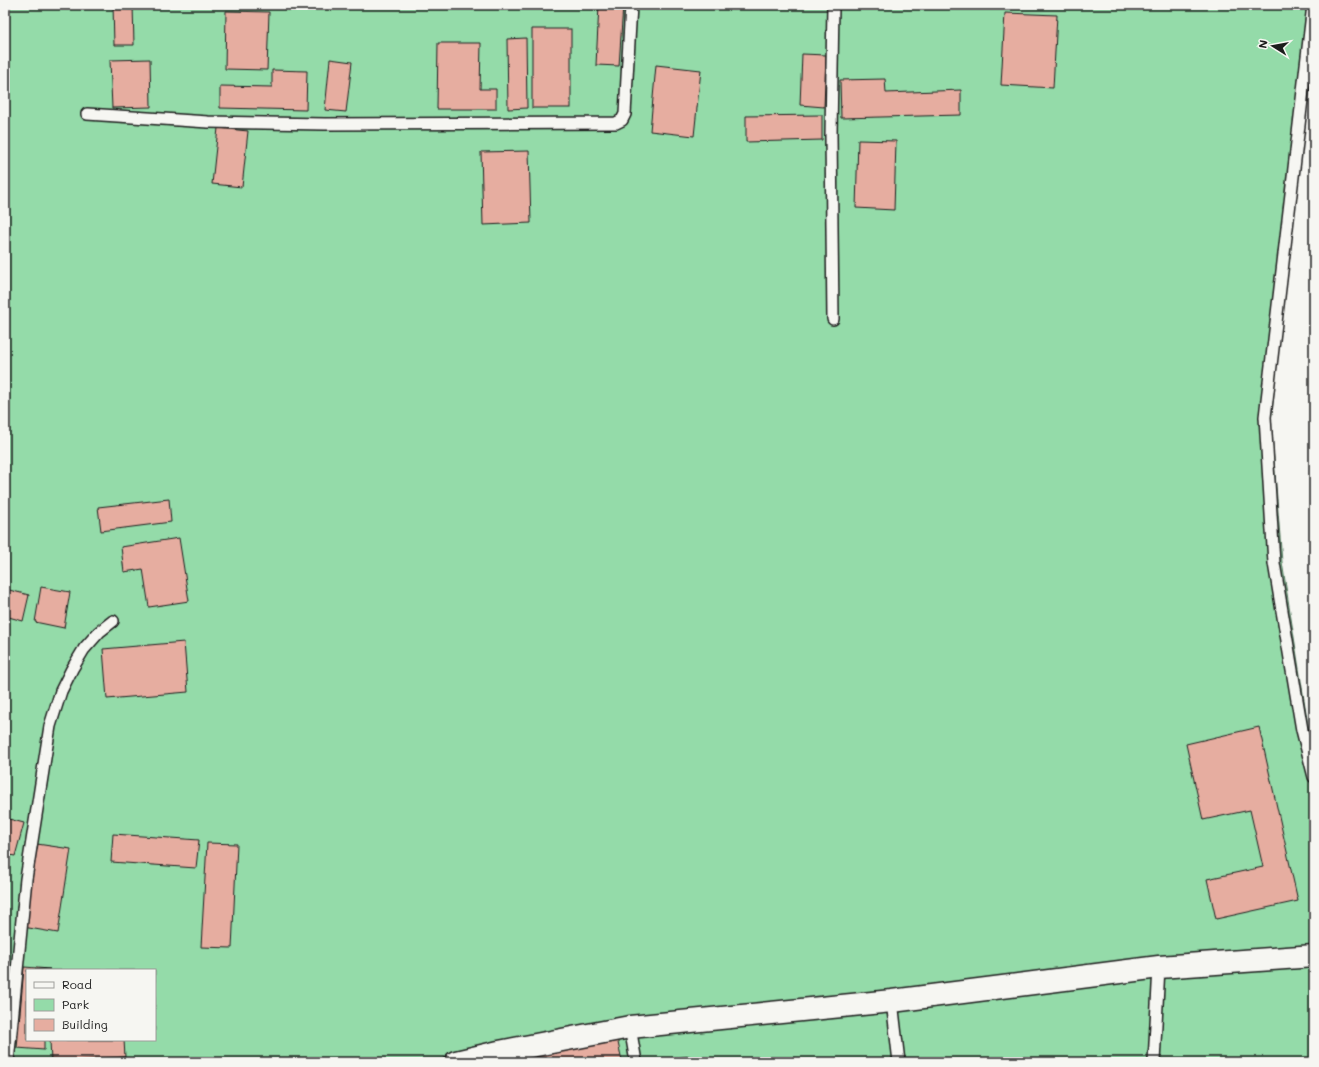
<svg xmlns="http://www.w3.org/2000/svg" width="1319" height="1067" font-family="Mali,sans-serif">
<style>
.green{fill:#94dba9;stroke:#587c62;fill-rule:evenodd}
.building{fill:#e6ada0;stroke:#1c1c1c}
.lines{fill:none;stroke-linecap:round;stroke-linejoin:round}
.service-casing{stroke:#1c1c1c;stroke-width:14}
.tertiary-casing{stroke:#1c1c1c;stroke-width:25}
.service{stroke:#f6f6f2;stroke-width:11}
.tertiary{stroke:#f6f6f2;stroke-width:22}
</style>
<rect width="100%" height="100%" fill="#f6f6f2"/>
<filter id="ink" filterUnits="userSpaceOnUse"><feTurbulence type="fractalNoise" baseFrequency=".025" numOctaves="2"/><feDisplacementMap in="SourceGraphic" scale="8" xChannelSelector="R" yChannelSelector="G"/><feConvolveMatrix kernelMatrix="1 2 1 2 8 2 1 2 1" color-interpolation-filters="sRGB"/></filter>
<g filter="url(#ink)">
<g class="green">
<path d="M5,5H1312L1271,422L1282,562L1309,731L1314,750V954L494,1047L428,1062H5ZM27,970H155V1040H27Z"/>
<path d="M1314,956V1062H438L494,1048Z"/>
</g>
<g class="building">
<path d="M113,5H133L134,45H114Z"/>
<path d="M599,5H623L619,66L596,65Z"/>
<path d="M226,11L269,12L267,70L225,69Z"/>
<path d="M1005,13L1057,15L1053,88L1001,85Z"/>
<rect x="532" y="29" width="39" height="79"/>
<path d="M526,38L527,108L508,109L507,39Z"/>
<path d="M438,43H481L480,89H496V109H437Z"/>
<path d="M802,54L826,55L824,107L800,105Z"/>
<path d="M150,59L151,107L112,108L110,60Z"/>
<path d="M330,59L352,62L346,112L325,110Z"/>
<path d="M656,65L701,70L694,136L650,131Z"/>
<path d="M272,70L307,71L306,110L220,108V86L272,87Z"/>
<path d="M885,79L886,93L961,90V115L841,118L840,80Z"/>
<path d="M822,115V140L746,142V116Z"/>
<path d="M218,128L248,131L242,187L212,184Z"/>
<path d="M858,140L896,141L894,210L856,208Z"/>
<path d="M529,151L531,223L483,225L481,152Z"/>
<path d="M169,499L171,522L101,531L98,507Z"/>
<path d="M179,538L189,601L149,607L143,569L124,572L121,547Z"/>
<path d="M41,587L70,592L64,628L35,622Z"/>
<path d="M5,589L29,595L23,621L5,616Z"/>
<path d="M184,642L188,692L107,699L103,649Z"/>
<path d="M1259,727L1298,901L1216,919L1207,879L1263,867L1250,810L1203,820L1186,744Z"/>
<path d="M5,818L24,823L15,856L5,854Z"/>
<path d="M113,834L199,840L196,868L111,862Z"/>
<path d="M207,843L237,844L232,948L201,947Z"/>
<path d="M37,844L71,849L58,933L23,927Z"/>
<path d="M24,967L50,969L27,970V1040H44V1050L17,1048Z"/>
<path d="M617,1038L622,1061L492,1062Z"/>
<path d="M50,1040H124L125,1057L51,1062Z"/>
<path d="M690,1056L691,1062H654V1061Z"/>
</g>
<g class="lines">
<g class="service-casing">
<g id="service">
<path d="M833,5L831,135L833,319"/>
<path d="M1313,5L1265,417L1274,563L1302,730L1314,777"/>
<path d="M87,114L208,122L325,124L616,123L622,120L625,114L631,5"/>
<path d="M892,1001L899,1062"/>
<path d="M630,1027L636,1062"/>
<path d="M8,1062L26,879L50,726L61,691L72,669L84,649L99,632L113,621"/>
<path d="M1154,1062L1159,967"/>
</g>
</g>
<g class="tertiary-casing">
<path id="tertiary" d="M456,1062L499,1052L630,1027L892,1001L1159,967L1314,956"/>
</g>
<use href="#service" class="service"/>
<use href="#tertiary" class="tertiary"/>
</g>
</g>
<rect width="1319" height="1067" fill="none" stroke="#f6f6f2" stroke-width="20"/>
<rect x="10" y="10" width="1299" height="1047" fill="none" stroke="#1c1c1c" stroke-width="1.5" filter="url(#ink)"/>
<rect x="26" y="969" width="130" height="72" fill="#f6f6f2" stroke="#9f9f9c"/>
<rect x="34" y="982" width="20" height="6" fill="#f6f6f2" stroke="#9f9f9c"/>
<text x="62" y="989" font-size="12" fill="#1c1c1c">Road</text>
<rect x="34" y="999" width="20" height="12" fill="#94dba9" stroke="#9f9f9c"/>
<text x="62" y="1009" font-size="12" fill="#1c1c1c">Park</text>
<rect x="34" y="1019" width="20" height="12" fill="#e6ada0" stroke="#9f9f9c"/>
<text x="62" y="1029" font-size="12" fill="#1c1c1c">Building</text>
<g transform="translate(1273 46) rotate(281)" stroke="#f6f6f2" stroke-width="3" paint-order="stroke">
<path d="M0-3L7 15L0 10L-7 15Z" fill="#1c1c1c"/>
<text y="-6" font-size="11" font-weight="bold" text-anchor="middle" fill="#1c1c1c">N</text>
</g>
</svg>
